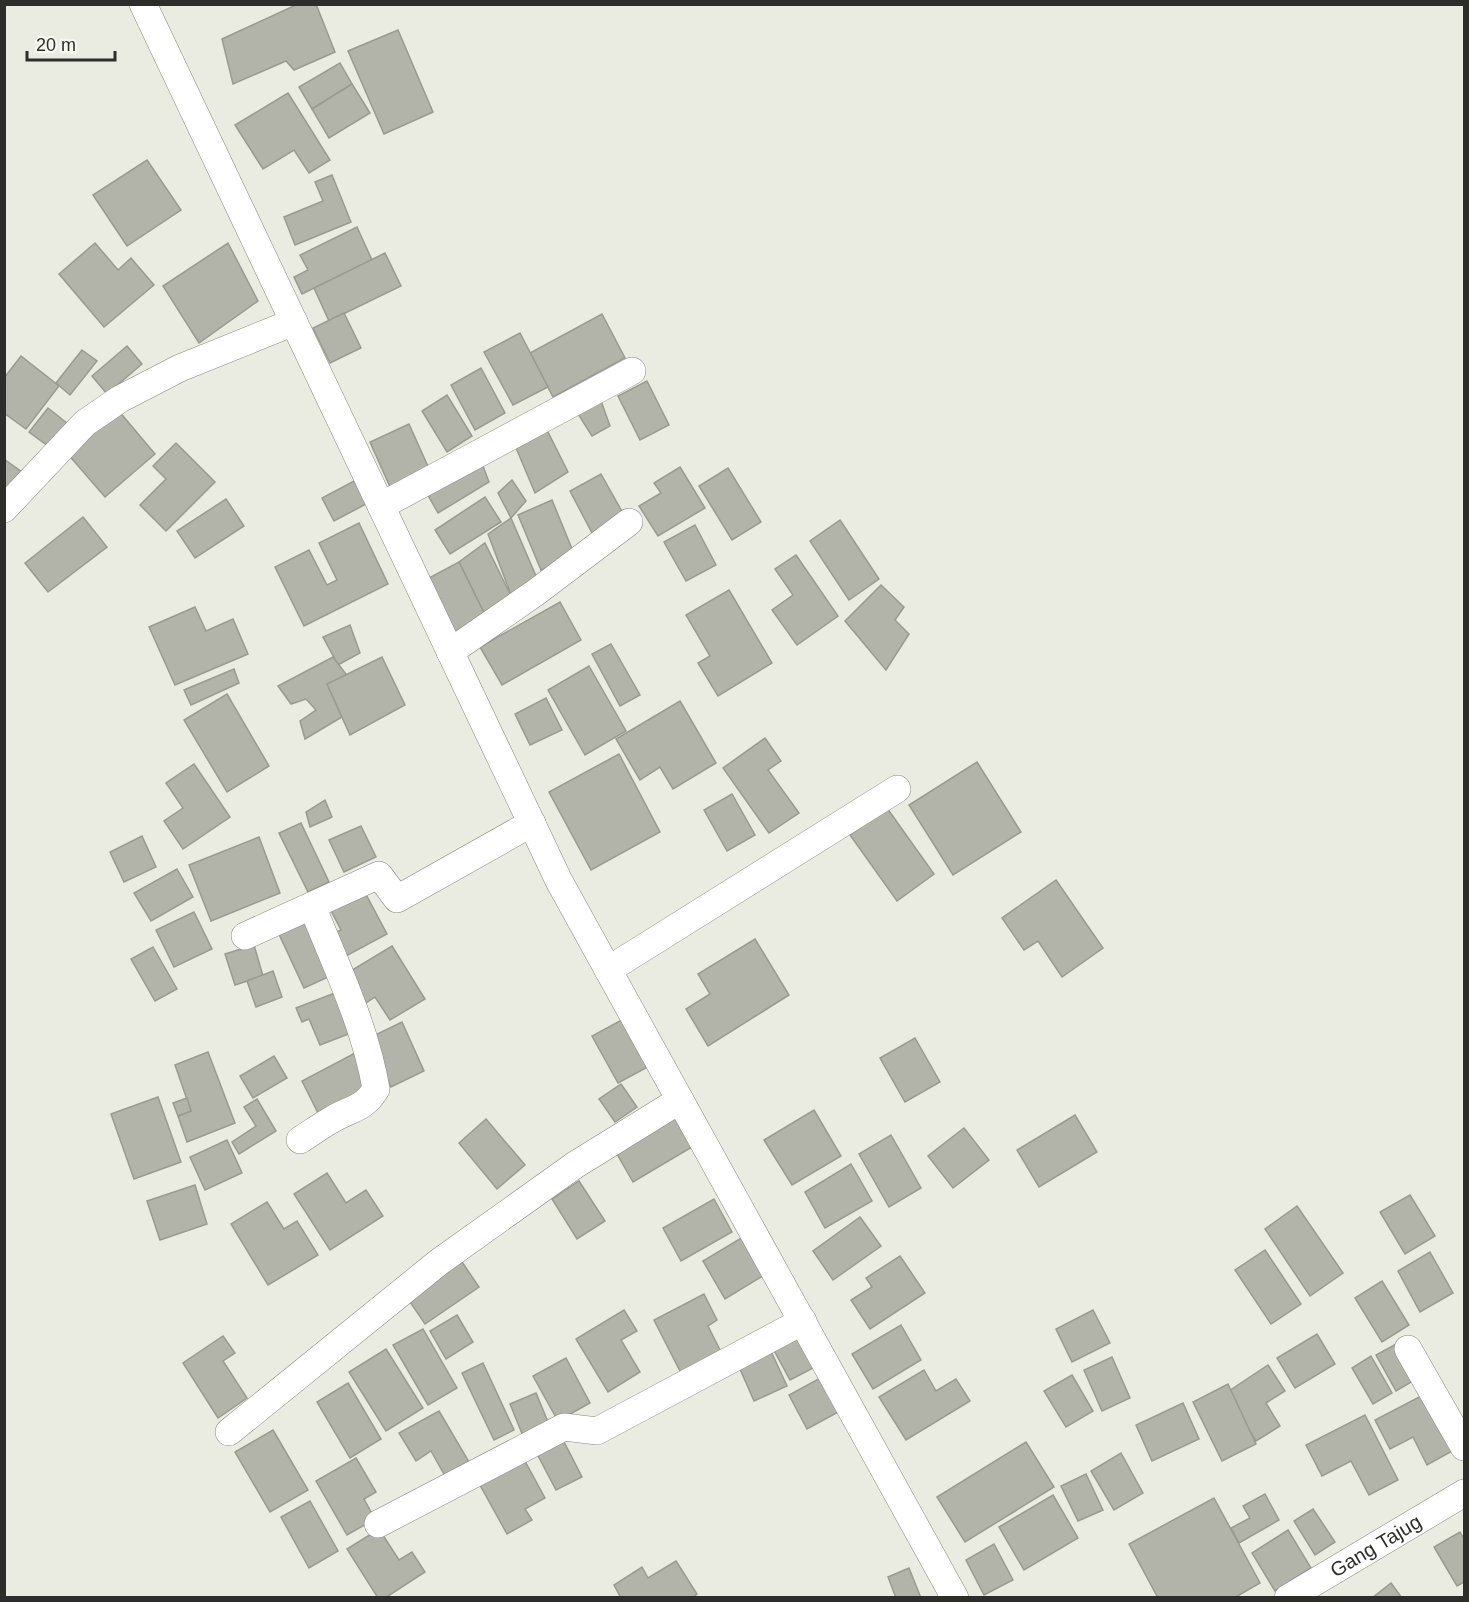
<svg xmlns="http://www.w3.org/2000/svg" width="1469" height="1602" font-family="Helvetica,sans-serif">
<style>
.building{fill:#b2b3a9;stroke:#999a90;stroke-width:1.5}
.lines{fill:none;stroke-linecap:round;stroke-linejoin:round}
.street-casing{stroke:#88897f;stroke-width:28}
.street{stroke:#fff;stroke-width:27}
.labels{text-anchor:middle;stroke-width:6;stroke-linejoin:round;paint-order:stroke}
.street-label{font-size:20px;fill:#2d2e2a;stroke:#f7f8ee}
</style>
<rect width="100%" height="100%" fill="#eaebe1"/>
<g class="building">
<path d="M298,4H316L335,52L294,70L286,61L233,84L222,39Z"/>
<path d="M398,30L433,112L384,134L348,51Z"/>
<path d="M340,63L352,84L312,109L299,87Z"/>
<path d="M352,84L370,113L329,138L312,109Z"/>
<path d="M288,93L330,160L309,173L294,150L263,169L235,125Z"/>
<path d="M147,160L181,210L127,246L93,195Z"/>
<path d="M332,175L351,222L295,245L284,217L323,201L315,182Z"/>
<path d="M357,227L372,260L302,294L294,277L308,270L300,255Z"/>
<path d="M95,243L118,270L131,258L154,285L104,327L59,274Z"/>
<path d="M228,243L258,301L199,343L163,286Z"/>
<path d="M385,253L401,286L329,321L314,288Z"/>
<path d="M344,313L361,348L330,363L313,328Z"/>
<path d="M602,314L625,358L553,397L530,353Z"/>
<path d="M520,333L548,387L513,405L484,352Z"/>
<path d="M127,346L142,364L107,394L92,376Z"/>
<path d="M82,350L97,361L70,395L56,383Z"/>
<path d="M21,356L59,386L26,429L4,413V378Z"/>
<path d="M481,368L505,413L475,430L451,385Z"/>
<path d="M647,381L669,425L640,440L618,396Z"/>
<path d="M447,395L472,436L447,452L422,411Z"/>
<path d="M600,398L610,426L592,436L575,409Z"/>
<path d="M48,408L67,423L48,446L29,432Z"/>
<path d="M118,410L155,454L105,497L67,453Z"/>
<path d="M409,424L430,471L391,489L370,442Z"/>
<path d="M545,426L568,472L535,493L514,443Z"/>
<path d="M176,443L215,482L166,531L140,505L166,479L153,466Z"/>
<path d="M4,459L26,475L4,501Z"/>
<path d="M481,461L489,482L438,513L425,490Z"/>
<path d="M680,467L705,508L658,536L639,506L661,493L654,483Z"/>
<path d="M728,468L761,522L732,540L699,486Z"/>
<path d="M601,474L624,515L592,533L570,491Z"/>
<path d="M356,480L368,503L334,521L322,498Z"/>
<path d="M512,480L526,501L511,518L498,493Z"/>
<path d="M485,497L501,522L450,554L435,530Z"/>
<path d="M226,499L244,526L195,558L177,531Z"/>
<path d="M552,500L575,556L541,570L518,515Z"/>
<path d="M83,517L107,547L48,592L25,563Z"/>
<path d="M511,518L539,583L513,600L488,534Z"/>
<path d="M840,520L879,579L849,600L810,541Z"/>
<path d="M359,523L388,584L304,626L275,567L309,550L327,585L337,580L319,543Z"/>
<path d="M695,525L716,565L686,581L664,542Z"/>
<path d="M485,543L513,600L486,617L459,562Z"/>
<path d="M796,555L838,616L797,645L772,610L793,595L775,569Z"/>
<path d="M459,562L486,617L454,639L427,579Z"/>
<path d="M881,585L904,607L895,620L909,634L886,670L845,621Z"/>
<path d="M729,590L772,663L718,696L698,663L710,656L686,615Z"/>
<path d="M560,602L581,640L502,685L480,647Z"/>
<path d="M195,607L206,631L233,619L248,654L175,685L149,627Z"/>
<path d="M350,625L360,653L338,665L323,637Z"/>
<path d="M611,644L640,695L620,706L592,654Z"/>
<path d="M333,657L367,702L305,739L300,721L316,710L306,699L291,704L278,686Z"/>
<path d="M382,657L405,705L350,735L327,684Z"/>
<path d="M589,666L626,731L585,755L548,690Z"/>
<path d="M234,669L239,683L191,705L184,690Z"/>
<path d="M227,694L269,766L227,792L184,720Z"/>
<path d="M546,698L562,730L530,745L515,714Z"/>
<path d="M680,701L716,763L673,789L660,767L640,780L616,739Z"/>
<path d="M765,738L781,761L768,770L799,813L769,833L723,768Z"/>
<path d="M619,754L660,832L591,870L549,792Z"/>
<path d="M977,762L1021,832L953,875L909,805Z"/>
<path d="M194,764L230,817L183,849L164,821L183,808L166,783Z"/>
<path d="M732,794L755,835L727,851L704,810Z"/>
<path d="M325,800L332,817L310,827L306,812Z"/>
<path d="M887,808L934,874L897,901L850,835Z"/>
<path d="M301,823L329,882L308,892L279,833Z"/>
<path d="M361,826L376,857L344,872L329,840Z"/>
<path d="M142,836L156,867L124,882L110,852Z"/>
<path d="M259,837L280,893L211,921L189,865Z"/>
<path d="M177,869L193,897L151,921L134,893Z"/>
<path d="M1056,880L1103,948L1062,977L1038,941L1024,950L1002,918Z"/>
<path d="M361,885L387,934L346,956L334,933L341,930L327,903Z"/>
<path d="M194,912L212,949L174,967L156,930Z"/>
<path d="M309,918L335,974L304,988L278,932Z"/>
<path d="M755,939L789,995L708,1046L686,1009L710,994L698,974Z"/>
<path d="M254,945L263,976L235,985L225,954Z"/>
<path d="M392,946L425,999L390,1020L375,997L363,1005L344,975Z"/>
<path d="M153,947L177,989L155,1001L131,959Z"/>
<path d="M273,971L282,997L256,1007L247,981Z"/>
<path d="M340,991L356,1031L320,1045L309,1019L302,1022L296,1008Z"/>
<path d="M631,1015L657,1062L618,1083L592,1036Z"/>
<path d="M402,1022L424,1071L391,1087L369,1038Z"/>
<path d="M915,1038L940,1082L905,1102L880,1058Z"/>
<path d="M208,1052L235,1123L187,1142L178,1116L191,1111L175,1065Z"/>
<path d="M357,1052L373,1085L318,1113L302,1081Z"/>
<path d="M274,1056L287,1078L253,1098L240,1076Z"/>
<path d="M621,1084L637,1107L615,1122L599,1099Z"/>
<path d="M158,1097L181,1162L134,1179L111,1114Z"/>
<path d="M187,1098L191,1111L178,1116L173,1103Z"/>
<path d="M257,1099L276,1131L239,1154L232,1142L256,1126L244,1107Z"/>
<path d="M814,1110L841,1156L792,1185L764,1140Z"/>
<path d="M672,1113L692,1147L633,1182L613,1147Z"/>
<path d="M1075,1115L1097,1152L1039,1187L1017,1150Z"/>
<path d="M486,1119L525,1165L497,1189L459,1143Z"/>
<path d="M964,1128L989,1160L953,1188L928,1156Z"/>
<path d="M891,1135L921,1188L889,1207L859,1154Z"/>
<path d="M227,1140L242,1173L205,1190L190,1157Z"/>
<path d="M851,1164L872,1201L825,1228L805,1192Z"/>
<path d="M327,1173L346,1203L366,1190L383,1216L330,1250L294,1194Z"/>
<path d="M579,1181L605,1221L577,1239L552,1199Z"/>
<path d="M195,1185L207,1224L160,1240L147,1201Z"/>
<path d="M1410,1195L1435,1236L1405,1254L1380,1212Z"/>
<path d="M714,1199L732,1232L681,1261L663,1228Z"/>
<path d="M267,1202L284,1229L297,1221L318,1255L268,1285L231,1224Z"/>
<path d="M1297,1206L1343,1273L1310,1296L1265,1229Z"/>
<path d="M860,1217L881,1246L833,1280L813,1251Z"/>
<path d="M748,1234L769,1272L725,1299L703,1261Z"/>
<path d="M1265,1250L1301,1304L1271,1324L1235,1270Z"/>
<path d="M1430,1252L1453,1293L1420,1312L1398,1271Z"/>
<path d="M900,1256L925,1293L870,1329L851,1300L872,1287L866,1278Z"/>
<path d="M460,1259L479,1287L425,1324L406,1296Z"/>
<path d="M1382,1281L1409,1325L1382,1342L1355,1298Z"/>
<path d="M704,1294L717,1320L708,1326L722,1354L682,1375L654,1320Z"/>
<path d="M624,1310L637,1331L621,1340L640,1372L608,1392L576,1339Z"/>
<path d="M1093,1310L1110,1343L1072,1362L1056,1329Z"/>
<path d="M457,1315L473,1342L446,1359L430,1331Z"/>
<path d="M901,1325L921,1360L873,1389L852,1354Z"/>
<path d="M799,1327L819,1365L790,1380L770,1343Z"/>
<path d="M423,1329L457,1388L428,1405L393,1345Z"/>
<path d="M1317,1334L1335,1364L1295,1388L1277,1358Z"/>
<path d="M223,1336L235,1353L223,1361L247,1398L218,1418L183,1363Z"/>
<path d="M1398,1343L1418,1378L1396,1391L1376,1355Z"/>
<path d="M769,1347L787,1386L754,1401L737,1362Z"/>
<path d="M386,1349L423,1408L386,1431L349,1372Z"/>
<path d="M1371,1356L1392,1393L1373,1404L1352,1368Z"/>
<path d="M1112,1357L1130,1398L1102,1411L1084,1370Z"/>
<path d="M566,1358L590,1403L558,1421L533,1376Z"/>
<path d="M483,1363L514,1430L494,1440L462,1373Z"/>
<path d="M1268,1365L1285,1391L1266,1403L1280,1426L1256,1441L1226,1393Z"/>
<path d="M924,1370L936,1391L956,1379L970,1401L906,1440L879,1397Z"/>
<path d="M1072,1375L1093,1411L1066,1427L1044,1391Z"/>
<path d="M824,1376L842,1410L807,1429L789,1395Z"/>
<path d="M348,1383L381,1439L350,1458L317,1402Z"/>
<path d="M1228,1384L1256,1444L1222,1461L1193,1402Z"/>
<path d="M536,1393L549,1424L523,1436L510,1404Z"/>
<path d="M1425,1394L1454,1450L1427,1465L1413,1437L1390,1449L1375,1420Z"/>
<path d="M1183,1403L1199,1439L1152,1461L1136,1425Z"/>
<path d="M439,1411L469,1462L445,1476L431,1451L416,1461L399,1433Z"/>
<path d="M1365,1415L1398,1480L1369,1495L1351,1461L1322,1476L1306,1445Z"/>
<path d="M273,1430L308,1490L270,1512L235,1452Z"/>
<path d="M561,1436L582,1477L556,1490L535,1450Z"/>
<path d="M1026,1442L1054,1487L965,1542L937,1497Z"/>
<path d="M520,1452L545,1498L525,1509L532,1520L507,1534L475,1476Z"/>
<path d="M1121,1453L1143,1493L1114,1510L1091,1471Z"/>
<path d="M356,1458L376,1492L364,1499L375,1519L347,1535L316,1481Z"/>
<path d="M1086,1474L1103,1510L1078,1521L1061,1486Z"/>
<path d="M1265,1494L1279,1520L1239,1543L1231,1528L1250,1518L1243,1506Z"/>
<path d="M1053,1495L1078,1538L1024,1570L999,1527Z"/>
<path d="M1214,1498L1260,1583L1234,1598H1158L1129,1544Z"/>
<path d="M310,1501L338,1551L309,1568L281,1517Z"/>
<path d="M1313,1509L1335,1542L1315,1555L1294,1521Z"/>
<path d="M379,1529L399,1560L412,1552L425,1572L385,1598H378L347,1549Z"/>
<path d="M1288,1530L1311,1568L1275,1591L1252,1553Z"/>
<path d="M1460,1532L1464,1539V1582L1457,1586L1434,1547Z"/>
<path d="M994,1544L1013,1580L984,1595L966,1560Z"/>
<path d="M676,1561L697,1594L692,1598H621L614,1585L642,1567L648,1578Z"/>
<path d="M909,1568L921,1598H896L888,1577Z"/>
<path d="M1391,1583L1402,1598H1372Z"/>
</g>
<g class="lines">
<g class="street-casing">
<g id="street">
<path d="M143,4L559,881L955,1598"/>
<path d="M381,506L632,371"/>
<path d="M4,509L85,423L120,399L180,368L294,322"/>
<path d="M450,652L535,593L629,522"/>
<path d="M245,936L379,875L397,899L532,823"/>
<path d="M608,970L897,789"/>
<path d="M300,1140C311,1133 322,1125 333,1119C352,1108 364,1109 376,1089C366,1028 335,963 312,906"/>
<path d="M1408,1349L1464,1447"/>
<path d="M229,1432L439,1262L575,1165L680,1100"/>
<path d="M378,1524L564,1427L597,1431L803,1321"/>
<path id="s1" d="M1288,1598L1464,1493"/>
</g>
</g>
<use href="#street" class="street"/>
</g>
<g class="labels">
<g class="street-label">
<text dy="7" stroke="none"><textPath href="#s1" startOffset="102">Gang Tajug</textPath></text>
</g>
</g>
<rect width="1469" height="1602" fill="none" stroke="#2d2e2a" stroke-width="12"/>
<path d="M27 51v9h88v-9" fill="none" stroke="#2d2e2a" stroke-width="3"/>
<text x="36" y="51" font-size="18" fill="#2d2e2a" stroke="#f7f8ee" stroke-width="4.5" paint-order="stroke">20 m</text>
</svg>
